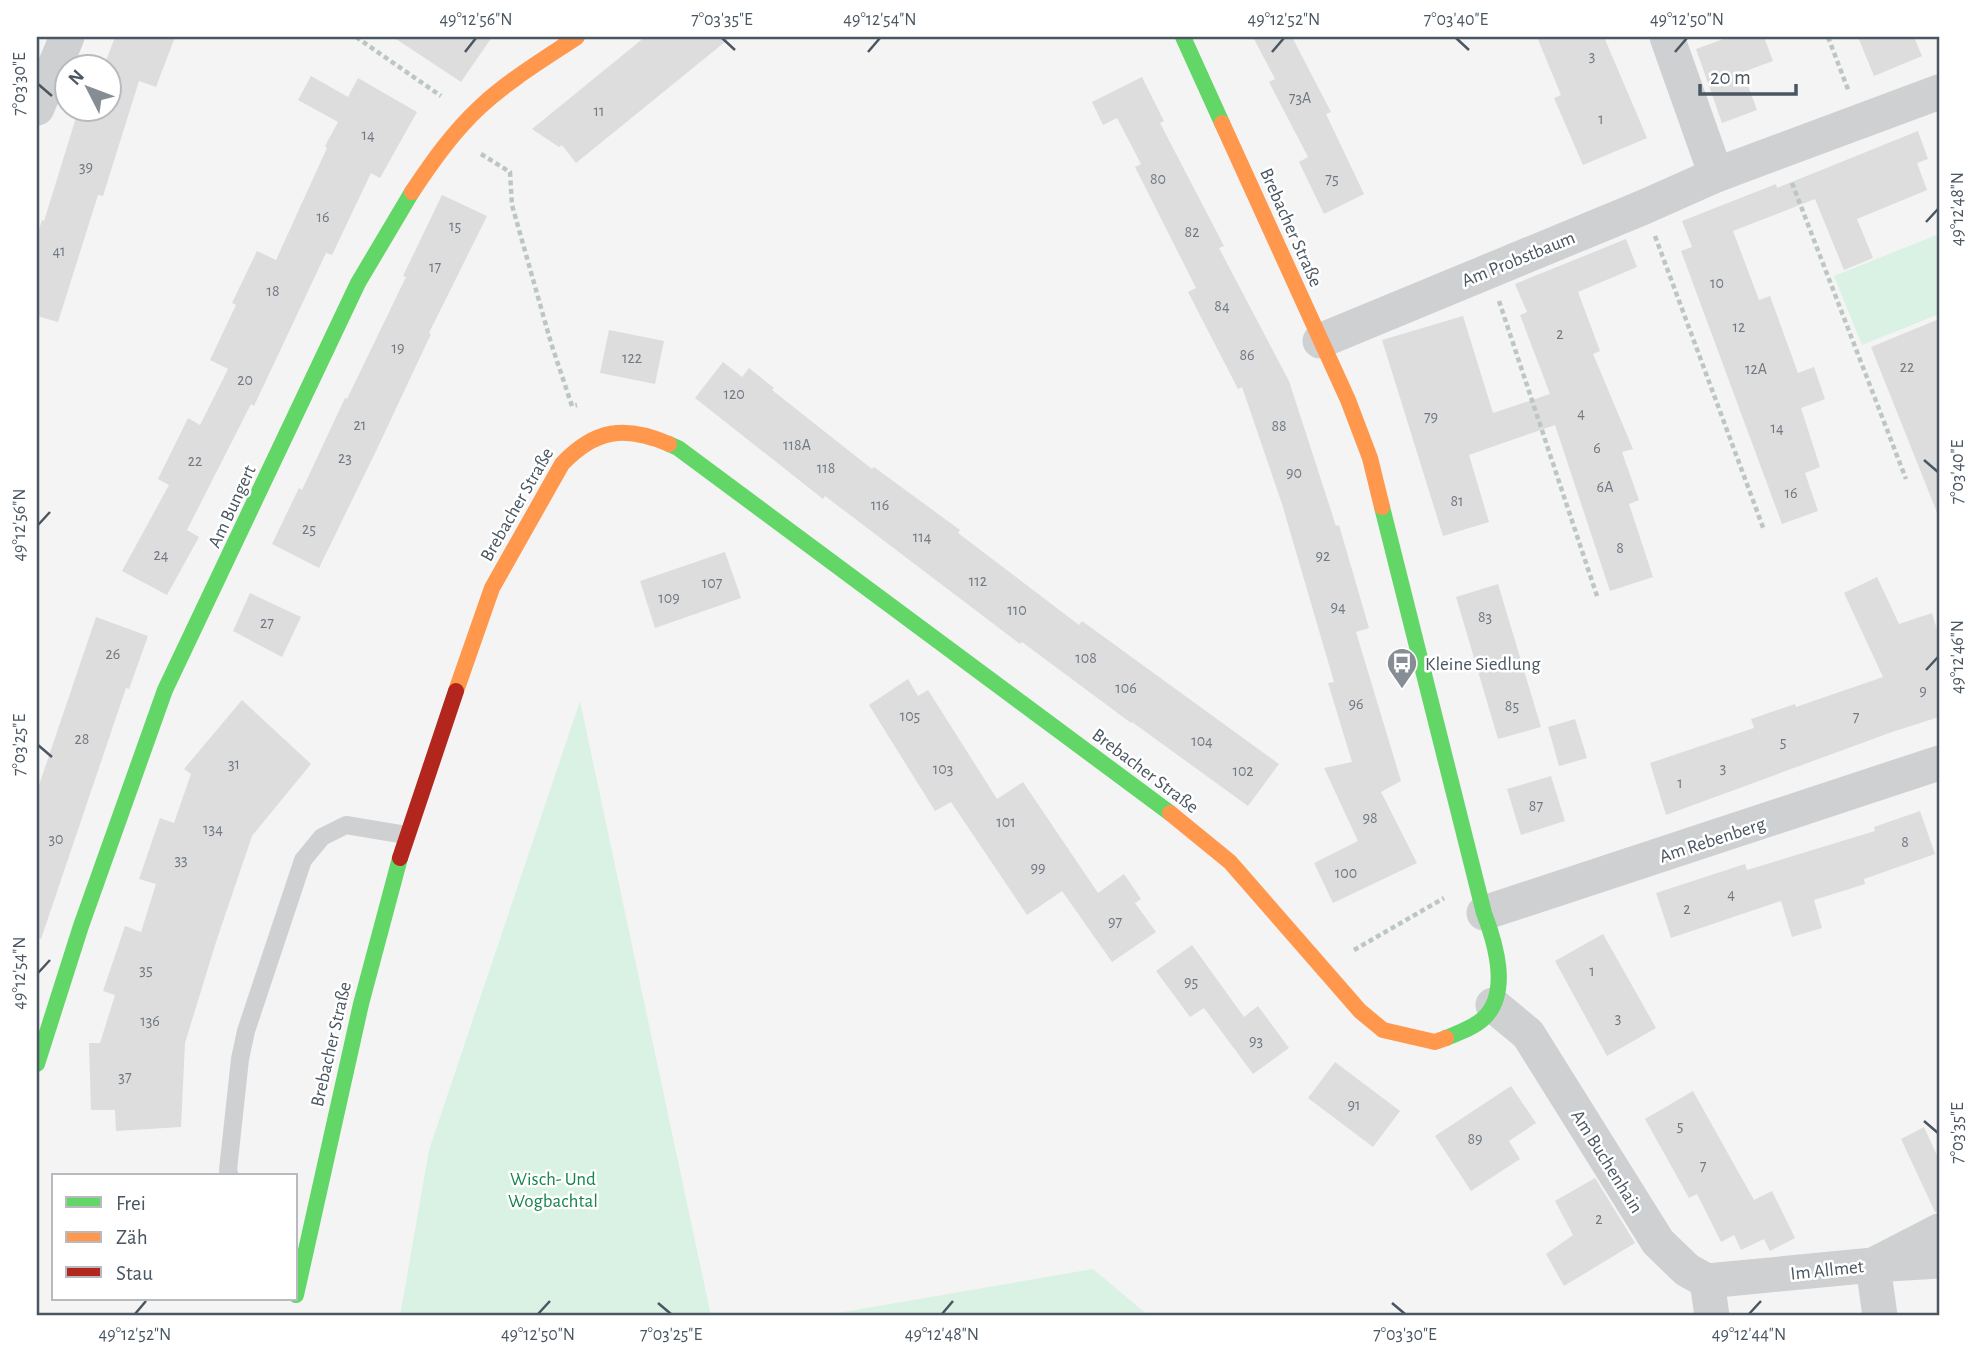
<svg xmlns="http://www.w3.org/2000/svg" width="1976" height="1353" font-family="'Alegreya Sans',sans-serif">
<style>
.green{fill:#d9f2e3}
.building{fill:#ddddde}
.lines{fill:none;stroke-linecap:round;stroke-linejoin:round}
.path{stroke:#bcc7c4;stroke-width:4.5;stroke-dasharray:5 3.5;stroke-linecap:butt}
.lane{stroke:#ced0d2;stroke-width:18}
.street{stroke:#ced0d2;stroke-width:35}
.fast{stroke:#63d668;stroke-width:16}
.slow{stroke:#ff974d;stroke-width:16}
.jam{stroke:#b3261e;stroke-width:16}
.ticks{fill:none;stroke:#4a5661;stroke-width:2.5}
.labels{text-anchor:middle;stroke-width:5;stroke-linejoin:round;paint-order:stroke}
.number-label{font-size:16px;fill:#707881}
.street-label{font-size:19px;fill:#4a5661;stroke:#fff}
.poi-label{font-size:19px;fill:#4a5661;stroke:#fff;text-anchor:start}
.park-label{font-size:19px;fill:#17864f;stroke:#fff}
.neatline{fill:none;stroke:#4a5661;stroke-width:2.5}
.ticks-label{font-size:18px;text-anchor:middle;fill:#4a5661}
</style>
<rect width="100%" height="100%" fill="#f4f4f4"/>
<g class="green">
<path d="M1939,234V314L1862,345L1834,276Z"/>
<path d="M580,701L711,1316H400L429,1150Z"/>
<path d="M1093,1269L1149,1316H820Z"/>
</g>
<g class="building">
<path d="M115,37H175L156,87L139,81L103,196L98,195L58,322L37,316V236L42,220L44,221L79,108H108V66H104Z"/>
<path d="M393,37H492L461,82Z"/>
<path d="M645,37H731L576,163L562,145L559,147L532,129Z"/>
<path d="M1253,37H1292L1331,112L1326,114L1364,194L1324,214L1299,162L1308,157L1269,82L1275,79Z"/>
<path d="M1537,37H1604L1647,138L1583,165L1554,98L1561,95Z"/>
<path d="M1729,37H1764L1773,61L1743,72L1757,110L1722,123L1696,49Z"/>
<path d="M1858,37H1914L1922,56L1874,76Z"/>
<path d="M311,76L348,97L358,78L417,112L380,178L371,173L332,255L326,253L254,406L251,404L187,530L199,537L167,595L122,571L169,485L158,479L188,418L200,425L228,369L210,360L236,305L232,303L257,251L276,260L327,148L325,146L338,122L298,100Z"/>
<path d="M1142,77L1164,121L1160,123L1224,246L1219,248L1289,381L1336,526L1339,525L1369,628L1356,632L1401,781L1381,792L1417,863L1333,903L1314,863L1358,841L1324,768L1352,762L1328,683L1334,682L1282,504L1242,387L1238,389L1188,292L1196,288L1135,167L1141,164L1117,118L1103,125L1092,102Z"/>
<path d="M1918,131L1928,159L1917,163L1927,190L1857,219L1873,258L1844,270L1815,199L1733,231L1759,300L1770,296L1798,373L1814,367L1825,399L1801,408L1820,467L1805,473L1818,511L1782,524L1681,251L1692,247L1682,221L1776,184L1777,188Z"/>
<path d="M442,195L487,216L429,333L431,334L376,451L319,568L272,544L299,488L302,490L345,398L347,399L406,277L403,276Z"/>
<path d="M1626,239L1637,267L1578,292L1600,351L1593,354L1633,449L1622,452L1639,500L1629,504L1653,577L1610,591L1555,425L1469,455L1489,522L1443,536L1382,340L1463,316L1493,413L1550,394L1520,315L1527,312L1515,284Z"/>
<path d="M1939,319V515H1938L1871,347Z"/>
<path d="M609,330L664,341L655,384L600,373Z"/>
<path d="M723,362L742,377L749,368L774,388L772,390L872,469L874,467L960,530L958,533L1079,625L1082,621L1279,764L1248,806L1132,722L1131,723L1022,642L1020,644L825,496L823,499L695,398Z"/>
<path d="M725,552L741,598L655,628L640,581Z"/>
<path d="M1877,577L1899,624L1932,613L1939,636V717L1892,732L1666,815L1650,763L1754,728L1751,719L1795,704L1796,707L1883,677L1844,593Z"/>
<path d="M1498,584L1541,727L1498,739L1456,597Z"/>
<path d="M250,593L301,617L282,657L233,631Z"/>
<path d="M96,617L148,636L129,689L126,688L41,939L37,938V791Z"/>
<path d="M908,679L918,696L928,690L997,799L1023,782L1098,893L1124,874L1141,899L1135,903L1156,932L1112,962L1062,891L1027,915L951,802L935,811L869,705Z"/>
<path d="M242,700L311,764L252,836L216,942L185,1043L181,1127L116,1131L115,1110H91L89,1043H100L115,995L103,991L125,926L141,932L156,884L139,879L160,818L174,823L191,774L184,769Z"/>
<path d="M1575,719L1587,758L1559,766L1548,727Z"/>
<path d="M1551,776L1565,821L1521,835L1507,789Z"/>
<path d="M1920,811L1935,854L1864,879L1865,884L1814,900L1822,928L1792,937L1781,901L1671,938L1656,893L1745,864L1747,870L1875,831L1874,827Z"/>
<path d="M1603,934L1656,1028L1607,1056L1555,961Z"/>
<path d="M1192,945L1244,1017L1258,1006L1289,1048L1253,1074L1204,1008L1190,1017L1156,971Z"/>
<path d="M1335,1062L1400,1111L1373,1147L1308,1098Z"/>
<path d="M1511,1086L1536,1123L1509,1141L1520,1159L1471,1191L1435,1136Z"/>
<path d="M1693,1091L1754,1200L1772,1191L1795,1238L1770,1251L1764,1239L1741,1250L1734,1235L1721,1242L1697,1194L1689,1198L1645,1119Z"/>
<path d="M1924,1127L1939,1160V1211L1935,1212L1901,1139Z"/>
<path d="M1595,1178L1635,1243L1564,1286L1546,1254L1573,1235L1555,1201Z"/>
</g>
<g class="lines">
<g class="path">
<path d="M356,37L441,96"/>
<path d="M1828,37L1849,92"/>
<path d="M481,154L510,172L512,205L551,343L572,406L577,405"/>
<path d="M1792,183L1906,479"/>
<path d="M1655,236L1764,530"/>
<path d="M1499,301L1598,599"/>
<path d="M1354,950L1444,898"/>
</g>
<path class="lane" d="M230,1176L228,1170L240,1059L246,1031L303,860L322,837L346,825L406,835"/>
<g class="street">
<path d="M1667,37L1716,175"/>
<path d="M37,108L67,37"/>
<path d="M1320,341L1644,207L1716,175L1939,92"/>
<path d="M1484,913L1939,763"/>
<path d="M1493,1005L1528,1034L1658,1242L1687,1270L1707,1281L1712,1316"/>
<path d="M1707,1281L1873,1265L1939,1231"/>
<path d="M1880,1316L1873,1265L1939,1261"/>
</g>
<g class="fast">
<path d="M1183,37L1222,123"/>
<path d="M669,444L678,448L1170,813"/>
<path d="M1382,507L1484,913C1495,942 1511,992 1484,1018C1475,1027 1458,1033 1446,1038"/>
<path d="M37,1064L81,926L165,690L358,283L412,192"/>
<path d="M296,1295L361,1004L400,858"/>
</g>
<g class="slow">
<path d="M1222,123L1348,400L1370,458L1382,507"/>
<path d="M412,192C432,162 453,132 480,107C509,80 544,59 577,37"/>
<path d="M456,691L492,588L562,464C595,429 625,425 669,444"/>
<path d="M1170,813L1230,862L1360,1011L1383,1030L1435,1042L1446,1038"/>
</g>
<path class="jam" d="M400,858L456,691"/>
</g>
<path class="ticks" d="M722,38L735,50M1456,38L1469,50M465,52L476,38M868,52L880,38M1272,52L1284,38M1675,52L1687,38M38,84L52,96M1926,222L1938,209M1924,460L1938,472M38,525L50,512M1926,670L1938,657M38,745L52,757M38,973L50,960M1924,1121L1938,1133M658,1303L671,1314M1392,1303L1405,1314M135,1314L146,1301M538,1314L550,1301M942,1314L953,1301M1749,1314L1761,1301"/>
<defs>
<g id="bus-pin" transform="scale(1.575)"><path d="M0 17L-7.5 6A9.5 9.5 0 1 1 7.5 6Z" fill="#868d94" stroke="#fff"/><path d="M-5-6H5V4H4V6H2V4H-2V6H-4V4H-5ZM-3.5-4V0h7V-4ZM-3.5 1.2v1.5H-2V1.2ZM2 1.2v1.5H3.5V1.2Z" fill="#fff"/></g>
</defs>
<g fill-rule="evenodd">
<use href="#bus-pin" x="1402" y="663"/>
</g>
<g class="labels">
<g class="number-label">
<text x="1592" y="61">3</text>
<text x="1300" y="103">73A</text>
<text x="599" y="116">11</text>
<text x="1601" y="124">1</text>
<text x="368" y="140">14</text>
<text x="86" y="172">39</text>
<text x="1158" y="184">80</text>
<text x="1332" y="184">75</text>
<text x="323" y="222">16</text>
<text x="455" y="231">15</text>
<text x="1192" y="237">82</text>
<text x="59" y="256">41</text>
<text x="435" y="272">17</text>
<text x="1717" y="288">10</text>
<text x="273" y="296">18</text>
<text x="1222" y="311">84</text>
<text x="1739" y="332">12</text>
<text x="1560" y="339">2</text>
<text x="398" y="353">19</text>
<text x="1247" y="360">86</text>
<text x="632" y="363">122</text>
<text x="1907" y="372">22</text>
<text x="1756" y="374">12A</text>
<text x="245" y="385">20</text>
<text x="734" y="399">120</text>
<text x="1581" y="418">4</text>
<text x="1431" y="422">79</text>
<text x="360" y="430">21</text>
<text x="1279" y="431">88</text>
<text x="1777" y="433">14</text>
<text x="797" y="450">118A</text>
<text x="1597" y="453">6</text>
<text x="345" y="463">23</text>
<text x="195" y="466">22</text>
<text x="826" y="473">118</text>
<text x="1294" y="478">90</text>
<text x="1605" y="492">6A</text>
<text x="1791" y="498">16</text>
<text x="1457" y="506">81</text>
<text x="880" y="510">116</text>
<text x="309" y="534">25</text>
<text x="922" y="542">114</text>
<text x="1620" y="553">8</text>
<text x="161" y="560">24</text>
<text x="1323" y="561">92</text>
<text x="978" y="586">112</text>
<text x="712" y="588">107</text>
<text x="669" y="603">109</text>
<text x="1338" y="612">94</text>
<text x="1017" y="615">110</text>
<text x="1485" y="622">83</text>
<text x="267" y="628">27</text>
<text x="113" y="659">26</text>
<text x="1086" y="663">108</text>
<text x="1126" y="693">106</text>
<text x="1923" y="696">9</text>
<text x="1356" y="709">96</text>
<text x="1512" y="711">85</text>
<text x="910" y="721">105</text>
<text x="1856" y="722">7</text>
<text x="82" y="744">28</text>
<text x="1202" y="746">104</text>
<text x="1783" y="747">5</text>
<text x="234" y="769">31</text>
<text x="1723" y="773">3</text>
<text x="943" y="774">103</text>
<text x="1243" y="776">102</text>
<text x="1680" y="788">1</text>
<text x="1536" y="811">87</text>
<text x="1370" y="823">98</text>
<text x="1006" y="827">101</text>
<text x="213" y="834">134</text>
<text x="56" y="844">30</text>
<text x="1905" y="847">8</text>
<text x="181" y="865">33</text>
<text x="1038" y="873">99</text>
<text x="1346" y="878">100</text>
<text x="1731" y="899">4</text>
<text x="1687" y="914">2</text>
<text x="1115" y="927">97</text>
<text x="146" y="975">35</text>
<text x="1592" y="976">1</text>
<text x="1191" y="987">95</text>
<text x="1618" y="1023">3</text>
<text x="150" y="1026">136</text>
<text x="1256" y="1046">93</text>
<text x="125" y="1082">37</text>
<text x="1354" y="1110">91</text>
<text x="1680" y="1131">5</text>
<text x="1475" y="1144">89</text>
<text x="1703" y="1171">7</text>
<text x="1599" y="1224">2</text>
</g>
<g class="street-label">
<text transform="translate(1292 227) rotate(66)" y="7">Brebacher Straße</text>
<text transform="translate(1518 258) rotate(-22)" y="7">Am Probstbaum</text>
<text transform="translate(516 504) rotate(-60)" y="7">Brebacher Straße</text>
<text transform="translate(231 506) rotate(-65)" y="7">Am Bungert</text>
<text transform="translate(1146 770) rotate(37)" y="7">Brebacher Straße</text>
<text transform="translate(1712 839) rotate(-18)" y="7">Am Rebenberg</text>
<text transform="translate(330 1044) rotate(-77)" y="7">Brebacher Straße</text>
<text transform="translate(1608 1161) rotate(58)" y="7">Am Buchenhain</text>
<text transform="translate(1827 1269) rotate(-6)" y="7">Im Allmet</text>
</g>
<g class="poi-label">
<text x="1425" y="670">Kleine Siedlung</text>
</g>
<g class="park-label">
<text x="553" y="1185">Wisch- Und<tspan x="553" dy="22">Wogbachtal</tspan></text>
</g>
</g>
<rect width="1976" height="1353" fill="none" stroke="#ffffff" stroke-width="77"/>
<rect x="52" y="1174" width="245" height="126" fill="#ffffff" stroke="#b7bbc0" stroke-width="2"/>
<rect x="66" y="1197" width="35" height="10" fill="#63d668" stroke="#b7bbc0" stroke-width="2"/>
<text x="116" y="1210" font-size="21" fill="#4a5661">Frei</text>
<rect x="66" y="1232" width="35" height="10" fill="#ff974d" stroke="#b7bbc0" stroke-width="2"/>
<text x="116" y="1244" font-size="21" fill="#4a5661">Zäh</text>
<rect x="66" y="1267" width="35" height="10" fill="#b3261e" stroke="#b7bbc0" stroke-width="2"/>
<text x="116" y="1280" font-size="21" fill="#4a5661">Stau</text>
<g transform="translate(88 88) rotate(312)"><circle r="33" fill="#ffffff" stroke="#b7bbc0" stroke-width="2"/>
<path d="M0-5L12 26L0 18L-12 26Z" fill="#868d94"/>
<text y="-10" font-size="19" font-weight="bold" text-anchor="middle" fill="#4a5661">N</text>
</g>
<path d="M1700 84v10h96v-10" fill="none" stroke="#4a5661" stroke-width="3.5"/>
<text x="1710" y="84" font-size="21" fill="#4a5661" stroke="#ffffff" stroke-width="5" paint-order="stroke">20 m</text>
<rect x="38" y="38" width="1900" height="1276" class="neatline"/>
<g class="ticks-label">
<text x="476" y="25">49°12'56"N</text>
<text x="722" y="25">7°03'35"E</text>
<text x="880" y="25">49°12'54"N</text>
<text x="1284" y="25">49°12'52"N</text>
<text x="1456" y="25">7°03'40"E</text>
<text x="1687" y="25">49°12'50"N</text>
<text transform="translate(19 84) rotate(-90)" y="6">7°03'30"E</text>
<text transform="translate(1957 209) rotate(-90)" y="6">49°12'48"N</text>
<text transform="translate(1957 472) rotate(-90)" y="6">7°03'40"E</text>
<text transform="translate(19 525) rotate(-90)" y="6">49°12'56"N</text>
<text transform="translate(1957 657) rotate(-90)" y="6">49°12'46"N</text>
<text transform="translate(19 745) rotate(-90)" y="6">7°03'25"E</text>
<text transform="translate(19 973) rotate(-90)" y="6">49°12'54"N</text>
<text transform="translate(1957 1133) rotate(-90)" y="6">7°03'35"E</text>
<text x="135" y="1340">49°12'52"N</text>
<text x="538" y="1340">49°12'50"N</text>
<text x="671" y="1340">7°03'25"E</text>
<text x="942" y="1340">49°12'48"N</text>
<text x="1405" y="1340">7°03'30"E</text>
<text x="1749" y="1340">49°12'44"N</text>
</g>
</svg>
